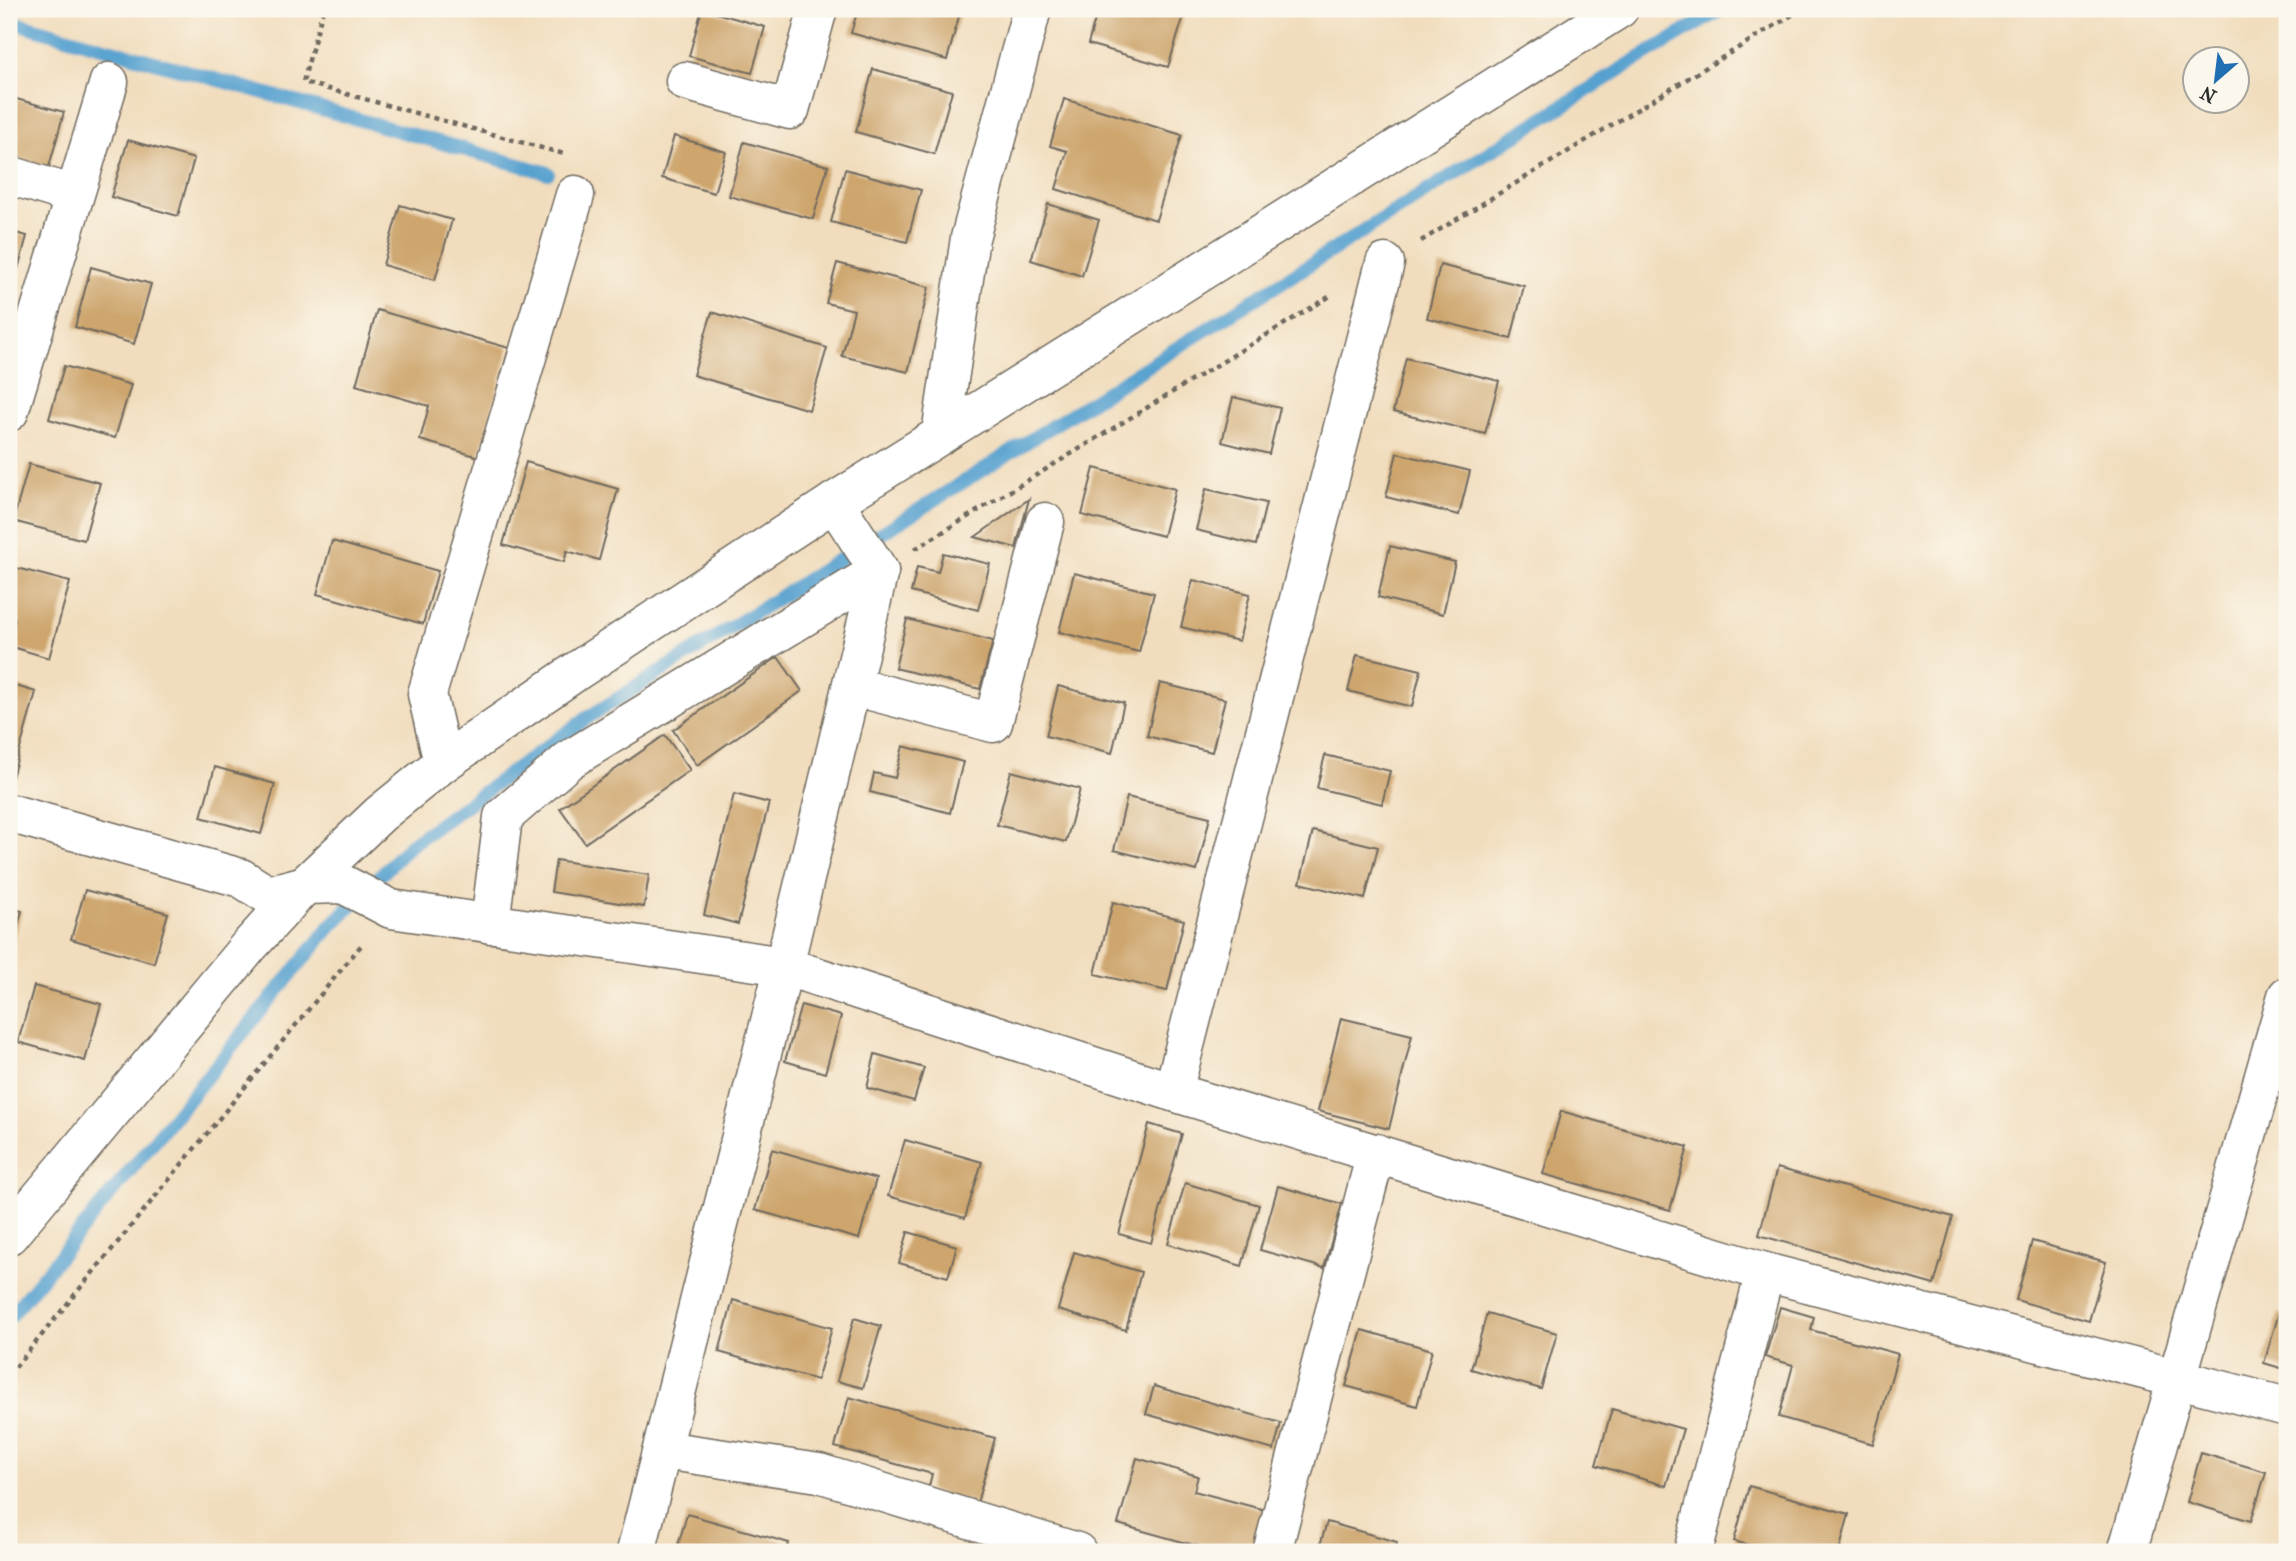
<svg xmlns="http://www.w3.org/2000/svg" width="2296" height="1561" font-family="'IM FELL French Canon',serif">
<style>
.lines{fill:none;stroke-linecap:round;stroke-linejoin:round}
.stream{stroke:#57a1cf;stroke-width:14}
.building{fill:#cda56d}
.minor-casing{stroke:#70695e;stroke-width:41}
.tertiary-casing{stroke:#70695e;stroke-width:41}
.path{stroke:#70695e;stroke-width:4.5;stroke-dasharray:5 5;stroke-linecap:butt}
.minor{stroke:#fff;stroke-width:38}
.tertiary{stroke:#fff;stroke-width:38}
</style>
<rect width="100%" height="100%" fill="#fbf7ec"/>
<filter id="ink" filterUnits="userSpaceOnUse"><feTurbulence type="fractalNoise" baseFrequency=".0143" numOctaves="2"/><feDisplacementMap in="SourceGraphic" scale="14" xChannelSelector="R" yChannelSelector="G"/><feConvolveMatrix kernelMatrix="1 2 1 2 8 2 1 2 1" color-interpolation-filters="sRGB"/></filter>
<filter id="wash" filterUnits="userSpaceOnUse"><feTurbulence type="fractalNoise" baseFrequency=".00686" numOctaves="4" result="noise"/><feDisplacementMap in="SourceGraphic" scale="28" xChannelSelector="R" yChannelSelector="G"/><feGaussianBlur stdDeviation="1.57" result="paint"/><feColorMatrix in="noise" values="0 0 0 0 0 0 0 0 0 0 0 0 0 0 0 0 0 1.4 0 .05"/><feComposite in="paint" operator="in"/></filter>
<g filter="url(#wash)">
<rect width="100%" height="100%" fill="#f1ddbd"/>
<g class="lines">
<g class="stream">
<path d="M9,21L548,173"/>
<path d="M9,1318L329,928L409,846L587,718L1631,63L1723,9"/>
</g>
</g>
<g id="blocks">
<g class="building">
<path d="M702,9L765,27L752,73L689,56Z"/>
<path d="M858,9H961L947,60L851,33Z"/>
<path d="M1098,9H1186L1168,67L1088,44Z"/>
<path d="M873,69L952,91L934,154L856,132Z"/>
<path d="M9,97L64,112L49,167L9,156Z"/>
<path d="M1064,99L1182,135L1156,220L1056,189L1067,151L1050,146Z"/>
<path d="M674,136L726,152L714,193L662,178Z"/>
<path d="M128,140L194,159L178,216L111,197Z"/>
<path d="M744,142L828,166L813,219L729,196Z"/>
<path d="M845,169L921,190L907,242L831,222Z"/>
<path d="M1048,204L1099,220L1082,276L1031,260Z"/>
<path d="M400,205L452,220L435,280L383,265Z"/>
<path d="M9,231L27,236L12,291L9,290Z"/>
<path d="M837,263L929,287L908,372L842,356L854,310L826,303Z"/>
<path d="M1440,265L1524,286L1511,339L1427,318Z"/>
<path d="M91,267L151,284L134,344L75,327Z"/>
<path d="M377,310L509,348L479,457L420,440L429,406L356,385Z"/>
<path d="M712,312L827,348L809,410L693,375Z"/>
<path d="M1406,358L1499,381L1485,434L1393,412Z"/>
<path d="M64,366L131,385L115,438L49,419Z"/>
<path d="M1233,397L1280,408L1269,454L1222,442Z"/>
<path d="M1397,453L1470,471L1459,515L1386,497Z"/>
<path d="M526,462L618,489L599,560L567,551L564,562L503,545Z"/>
<path d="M29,464L100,483L84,540L13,521Z"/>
<path d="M1094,468L1175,489L1163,536L1082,515Z"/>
<path d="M1206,489L1266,503L1256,545L1196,530Z"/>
<path d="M1029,499L1016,548L975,537Z"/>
<path d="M332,541L438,571L423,624L317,594Z"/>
<path d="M1390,546L1455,562L1443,614L1378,597Z"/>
<path d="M943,553L990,564L978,610L911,592L917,567L938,572Z"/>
<path d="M9,566L70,582L49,658L9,646L15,620L9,618Z"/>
<path d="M1074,573L1154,593L1139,652L1059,632Z"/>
<path d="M1193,580L1250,594L1239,641L1181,627Z"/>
<path d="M907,619L993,641L980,689L895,668Z"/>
<path d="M1357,655L1421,670L1412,707L1348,691Z"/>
<path d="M778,657L802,691L697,765L673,730Z"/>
<path d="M1160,683L1225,699L1212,752L1147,736Z"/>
<path d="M9,684L36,692L11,781L9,780Z"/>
<path d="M1058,686L1124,703L1112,753L1046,736Z"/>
<path d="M665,735L690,770L585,843L560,808Z"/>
<path d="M903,746L963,762L950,813L870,792L874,773L895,778Z"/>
<path d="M1325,755L1390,771L1382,804L1317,788Z"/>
<path d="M215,767L275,784L261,834L201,817Z"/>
<path d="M1011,771L1080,789L1066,842L997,825Z"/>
<path d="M734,794L769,803L738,924L704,915Z"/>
<path d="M1127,797L1210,817L1197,871L1114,850Z"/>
<path d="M1313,831L1378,847L1365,899L1300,883Z"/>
<path d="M556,860L649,875L644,907L551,892Z"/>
<path d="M85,890L168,913L154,963L71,939Z"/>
<path d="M1113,902L1184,920L1167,991L1095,974Z"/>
<path d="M9,908L22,911L10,956H9Z"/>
<path d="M34,986L101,1004L85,1061L18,1042Z"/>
<path d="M801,1005L841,1016L825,1073L785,1061Z"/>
<path d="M1341,1018L1412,1035L1389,1129L1318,1111Z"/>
<path d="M875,1054L924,1068L914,1101L867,1088Z"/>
<path d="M1561,1111L1688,1147L1670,1210L1543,1174Z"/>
<path d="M1149,1124L1182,1134L1151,1243L1119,1234Z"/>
<path d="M905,1140L982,1162L965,1218L888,1196Z"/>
<path d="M772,1149L876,1179L859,1239L755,1210Z"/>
<path d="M1777,1168L1953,1217L1934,1285L1759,1235Z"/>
<path d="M1185,1183L1259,1205L1242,1266L1168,1244Z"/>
<path d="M1278,1186L1342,1204L1324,1268L1260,1250Z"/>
<path d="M908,1232L957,1246L948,1277L899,1263Z"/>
<path d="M2032,1241L2106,1262L2089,1321L2016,1300Z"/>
<path d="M1074,1252L1141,1272L1126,1330L1058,1310Z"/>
<path d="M733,1300L832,1328L817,1380L719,1352Z"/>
<path d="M1780,1307L1814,1317L1811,1330L1898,1354L1873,1444L1779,1417L1793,1365L1765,1357Z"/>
<path d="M1487,1313L1557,1333L1541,1389L1471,1369Z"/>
<path d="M2279,1313L2287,1316V1370L2264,1363Z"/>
<path d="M854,1318L881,1326L863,1388L837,1381Z"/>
<path d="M1362,1330L1432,1350L1417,1406L1346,1386Z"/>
<path d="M1154,1386L1281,1423L1274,1450L1146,1414Z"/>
<path d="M849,1397L995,1438L977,1503L928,1490L932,1474L835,1447Z"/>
<path d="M1612,1409L1683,1429L1666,1486L1596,1465Z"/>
<path d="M2201,1453L2266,1472L2251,1521L2187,1502Z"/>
<path d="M1137,1458L1198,1476L1194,1491L1265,1510L1253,1552H1219L1118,1524Z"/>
<path d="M1749,1486L1849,1514L1839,1552H1773L1734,1541Z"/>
<path d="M687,1514L789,1543L786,1552H676Z"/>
<path d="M1327,1522L1397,1542L1395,1552H1318Z"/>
</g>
</g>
</g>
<g filter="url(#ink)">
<use href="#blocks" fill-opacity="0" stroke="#70695e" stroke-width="2"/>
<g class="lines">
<g class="minor-casing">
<g id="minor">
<path d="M685,81L790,110L818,9"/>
<path d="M9,175L74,195"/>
<path d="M9,412L109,82"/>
<path d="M941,434L970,238L1032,9"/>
<path d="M852,686L993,723L1045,522"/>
<path d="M443,763L427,694L575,195"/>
<path d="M9,813L241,878L268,895L305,885L343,884L391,909L784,966L1173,1092L1765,1272L2287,1407"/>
<path d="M490,924L503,817L569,760L879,571"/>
<path d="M1173,1092L1385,263"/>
<path d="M663,1450L819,1473L1077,1552"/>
<path d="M636,1552L784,966L879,571L834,502"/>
<path d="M1272,1552L1376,1153"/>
<path d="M1693,1552L1765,1272"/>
<path d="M2127,1552L2287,996"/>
</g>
</g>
<g class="tertiary-casing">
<path id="tertiary" d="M9,1235L249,946L305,885L380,814L443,763L578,670L834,502L1619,9"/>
</g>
<g class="path">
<path d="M323,9L303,82L564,154"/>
<path d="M1421,241L1802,9"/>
<path d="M915,549L1332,295"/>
<path d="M9,1375L363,943"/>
</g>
<use href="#minor" class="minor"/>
<use href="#tertiary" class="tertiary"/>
</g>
</g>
<rect width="2296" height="1561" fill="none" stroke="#fbf7ec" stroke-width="35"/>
<g transform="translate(2216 80) rotate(208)"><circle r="33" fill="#fbf7ec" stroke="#a8a59f" stroke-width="2"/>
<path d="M0-5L12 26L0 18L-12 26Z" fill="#1f6fb2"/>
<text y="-10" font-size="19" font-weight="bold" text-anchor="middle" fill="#2b2b2b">N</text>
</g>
</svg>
